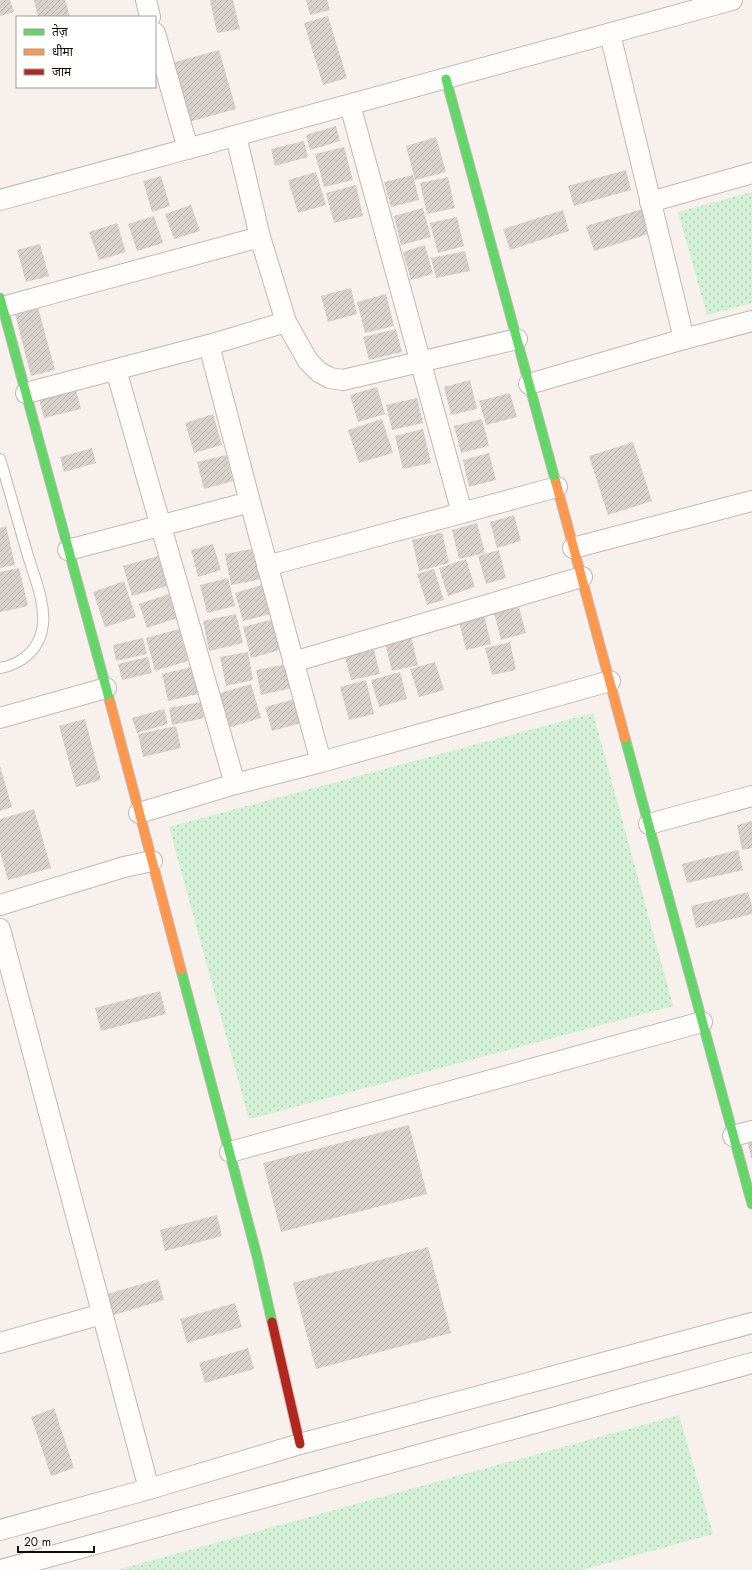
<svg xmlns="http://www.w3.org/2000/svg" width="752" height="1570" font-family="Jost,'Noto Sans Devanagari',sans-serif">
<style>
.park{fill:url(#park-dots)}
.building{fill:url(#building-hatch)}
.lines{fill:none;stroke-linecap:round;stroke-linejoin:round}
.lane-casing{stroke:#c1b9b4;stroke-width:12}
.street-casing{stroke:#c1b9b4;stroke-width:22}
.fast-casing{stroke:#c1b9b4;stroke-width:11}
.slow-casing{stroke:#c1b9b4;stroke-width:11}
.jam-casing{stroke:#c1b9b4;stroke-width:11}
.lane{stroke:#fefdfc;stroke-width:10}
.street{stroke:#fefdfc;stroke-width:20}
.fast{stroke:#63d668;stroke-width:9}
.slow{stroke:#ff974d;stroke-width:9}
.jam{stroke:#b3261e;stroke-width:9}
</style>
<defs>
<pattern id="park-dots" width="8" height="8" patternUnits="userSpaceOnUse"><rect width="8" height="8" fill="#d2f0d5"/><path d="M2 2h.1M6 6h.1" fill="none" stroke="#b3ccb5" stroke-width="1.8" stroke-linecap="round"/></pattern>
<pattern id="building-hatch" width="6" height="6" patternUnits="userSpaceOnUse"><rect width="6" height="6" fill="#d9d1cc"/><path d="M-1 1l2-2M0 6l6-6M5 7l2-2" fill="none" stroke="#b9b2ae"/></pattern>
</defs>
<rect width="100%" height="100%" fill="#f7f0ec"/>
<g class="park">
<path d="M752,192V303L707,315L678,212Z"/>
<path d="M593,713L673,1006L249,1119L169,827Z"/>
<path d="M679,1415L713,1534L582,1570H117Z"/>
</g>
<g class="building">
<path d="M0,0H10L14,12L0,16Z"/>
<path d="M34,0H65L70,17H38Z"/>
<path d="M210,0H233L240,29L217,33Z"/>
<path d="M306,0H327L330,10L310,15Z"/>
<path d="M328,16L347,78L323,85L304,23Z"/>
<path d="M219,50L236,109L189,122L172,63Z"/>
<path d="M336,126L340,141L310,150L306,135Z"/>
<path d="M436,137L446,172L415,180L406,146Z"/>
<path d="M304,141L308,157L275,166L271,149Z"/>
<path d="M344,147L353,180L324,187L315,154Z"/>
<path d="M626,170L631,190L574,206L568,186Z"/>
<path d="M316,172L326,205L298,213L288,180Z"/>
<path d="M413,175L419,200L391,207L384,182Z"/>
<path d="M161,176L170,206L152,212L143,181Z"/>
<path d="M448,177L455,208L427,214L420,183Z"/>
<path d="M356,185L363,216L334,223L326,193Z"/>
<path d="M191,205L200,231L174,239L165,214Z"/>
<path d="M423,208L431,237L401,245L394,216Z"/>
<path d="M642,209L649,234L594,251L586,226Z"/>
<path d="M563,210L569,231L510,250L503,229Z"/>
<path d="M154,216L163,243L137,251L128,224Z"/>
<path d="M457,217L464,246L438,253L430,223Z"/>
<path d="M117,223L126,252L99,260L89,232Z"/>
<path d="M40,244L49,276L26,282L17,250Z"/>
<path d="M425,245L433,274L411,280L403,252Z"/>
<path d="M465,251L470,271L436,278L431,258Z"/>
<path d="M351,288L357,314L328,322L321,296Z"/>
<path d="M386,294L394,326L365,333L357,302Z"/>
<path d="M36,300L55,370L31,376L13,306Z"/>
<path d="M396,329L402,352L369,360L363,337Z"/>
<path d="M470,380L477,409L451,415L444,387Z"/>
<path d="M377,387L385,414L358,422L350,395Z"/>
<path d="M76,390L81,409L44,418L39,399Z"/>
<path d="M510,393L517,417L486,425L479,401Z"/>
<path d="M417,398L423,423L392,430L386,405Z"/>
<path d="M213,414L222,445L194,453L185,423Z"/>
<path d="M382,419L393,453L359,463L348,430Z"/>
<path d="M482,419L489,446L461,453L454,426Z"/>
<path d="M423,429L431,463L403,469L395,436Z"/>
<path d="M633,442L652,501L608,515L589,456Z"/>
<path d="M92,448L96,463L64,472L60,457Z"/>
<path d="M489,453L496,480L469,487L463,460Z"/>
<path d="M226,455L233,481L204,489L197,462Z"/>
<path d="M514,515L521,541L497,548L490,522Z"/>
<path d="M477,523L485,553L459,559L452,530Z"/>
<path d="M6,526L15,565L0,568V528Z"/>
<path d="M442,532L449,563L419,571L412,540Z"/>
<path d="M213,544L221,570L198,577L191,550Z"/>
<path d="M256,548L262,579L231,585L225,554Z"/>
<path d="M499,550L506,578L486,584L478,556Z"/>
<path d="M158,556L167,586L132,596L123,566Z"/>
<path d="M466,559L475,587L448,596L439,568Z"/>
<path d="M19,568L28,606L0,612V572Z"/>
<path d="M434,569L444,600L427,605L417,574Z"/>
<path d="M228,578L235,606L207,613L200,585Z"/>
<path d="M124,581L136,617L105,627L93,592Z"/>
<path d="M262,585L270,614L243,621L235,593Z"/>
<path d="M169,594L177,618L147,628L139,604Z"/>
<path d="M519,607L526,633L501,640L494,613Z"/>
<path d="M236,614L243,643L209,651L203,621Z"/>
<path d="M484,615L491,644L466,650L459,622Z"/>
<path d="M274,619L283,649L251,658L243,627Z"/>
<path d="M179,629L188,661L155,671L146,638Z"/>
<path d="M411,636L418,665L392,671L385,643Z"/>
<path d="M143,638L147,654L116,661L113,645Z"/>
<path d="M510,642L516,670L492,675L485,648Z"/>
<path d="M373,646L380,674L351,680L344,653Z"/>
<path d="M248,652L253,680L226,686L220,657Z"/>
<path d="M148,657L152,673L122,680L118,664Z"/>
<path d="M435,662L444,690L419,697L410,669Z"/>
<path d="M287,664L292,688L261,695L256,670Z"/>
<path d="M192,667L198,694L168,701L162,674Z"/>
<path d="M400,672L407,699L379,707L371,680Z"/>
<path d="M366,680L374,714L349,720L340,687Z"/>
<path d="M251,684L261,718L228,728L217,694Z"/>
<path d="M295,699L301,723L272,731L265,707Z"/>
<path d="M201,702L204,718L172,725L169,708Z"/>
<path d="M164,709L168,724L137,733L132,718Z"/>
<path d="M85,719L101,780L76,787L59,726Z"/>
<path d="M176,726L181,748L143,757L138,734Z"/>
<path d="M0,766L12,807L0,811Z"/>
<path d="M34,809L51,868L8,880L0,852V819Z"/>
<path d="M752,821V848L742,850L737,825Z"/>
<path d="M738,850L743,870L687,883L682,864Z"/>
<path d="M748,892L752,906V914L696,928L691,906Z"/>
<path d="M160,991L166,1014L101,1031L95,1008Z"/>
<path d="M409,1125L427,1194L281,1232L263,1163Z"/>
<path d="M752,1138V1158H751L747,1139Z"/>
<path d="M217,1215L222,1236L165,1251L160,1230Z"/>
<path d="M428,1247L451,1333L316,1369L293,1283Z"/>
<path d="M158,1279L164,1300L107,1317L101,1296Z"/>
<path d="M235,1303L242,1327L187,1343L180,1319Z"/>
<path d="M248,1348L254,1369L205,1383L199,1363Z"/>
<path d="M54,1408L74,1468L51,1476L31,1417Z"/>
</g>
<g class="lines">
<g class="lane-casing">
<path id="lane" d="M0,459C10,492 19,526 29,559C35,579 45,602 43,624C41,648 23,664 0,668"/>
</g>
<g class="street-casing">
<g id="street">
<path d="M146,0L150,17"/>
<path d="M155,33L188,149"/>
<path d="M610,34L684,339"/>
<path d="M350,105L462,513"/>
<path d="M236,136L260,237L286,322L308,361L319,372L330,378L343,380L517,339"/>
<path d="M0,200L732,0"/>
<path d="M650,202L752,173"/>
<path d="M2,307L260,237"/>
<path d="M209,345L250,502L321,762"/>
<path d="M116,370L235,784"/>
<path d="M529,384L684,339L752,321"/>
<path d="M26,393L209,345L286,322"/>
<path d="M573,548L752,501"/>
<path d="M68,550L250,502"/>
<path d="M267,566L557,487"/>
<path d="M293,662L582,577"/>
<path d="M0,718L106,688"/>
<path d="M139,813L235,784L321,762L610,681"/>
<path d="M649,824L752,796"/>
<path d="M0,905L124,867L152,861"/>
<path d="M0,929L149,1489"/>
<path d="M733,1136L752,1131"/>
<path d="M230,1152L702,1022"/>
<path d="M0,1343L102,1314"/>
<path d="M0,1530L149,1489L300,1444L752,1323"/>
<path d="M1,1570L752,1363"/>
</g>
</g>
<g class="fast-casing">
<g id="fast">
<path d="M446,79L556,483"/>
<path d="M0,298L110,702"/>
<path d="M625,738L752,1204"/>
<path d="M181,970L257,1256L272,1322"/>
</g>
</g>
<g class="slow-casing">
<g id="slow">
<path d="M556,483L625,738"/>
<path d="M110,702L181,970"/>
</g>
</g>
<g class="jam-casing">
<path id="jam" d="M272,1322L300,1444"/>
</g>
<use href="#lane" class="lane"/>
<use href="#street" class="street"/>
<use href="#fast" class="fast"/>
<use href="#slow" class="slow"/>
<use href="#jam" class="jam"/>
</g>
<rect x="16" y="16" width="140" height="72" fill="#ffffff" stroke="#a19d9b"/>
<rect x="24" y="29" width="20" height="6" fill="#63d668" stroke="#a19d9b"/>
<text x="52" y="36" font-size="12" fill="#140b05">तेज़</text>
<rect x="24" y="49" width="20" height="6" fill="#ff974d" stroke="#a19d9b"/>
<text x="52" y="56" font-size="12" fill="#140b05">धीमा</text>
<rect x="24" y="69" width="20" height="6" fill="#b3261e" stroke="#a19d9b"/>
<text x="52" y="76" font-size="12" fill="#140b05">जाम</text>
<path d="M18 1546v6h76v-6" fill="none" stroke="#140b05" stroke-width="2"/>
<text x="24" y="1546" font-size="12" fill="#140b05" stroke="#ffffff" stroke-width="3" paint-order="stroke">20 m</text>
</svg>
